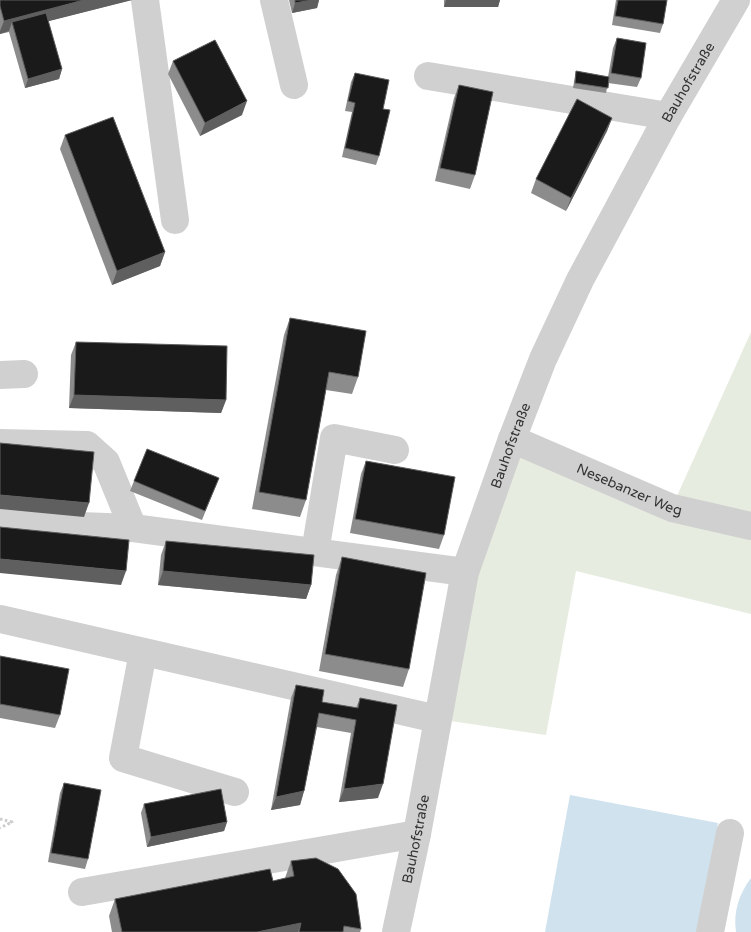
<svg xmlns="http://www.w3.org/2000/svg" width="751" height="932" font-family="'Varela Round',sans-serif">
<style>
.green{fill:#e6ecdf}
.water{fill:#cfe2ee}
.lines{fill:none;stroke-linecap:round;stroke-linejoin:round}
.path{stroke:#cdcdcd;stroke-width:3;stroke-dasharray:2.5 2.5;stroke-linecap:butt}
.minor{stroke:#d0d0d0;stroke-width:28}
.wall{fill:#8c8c8c}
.shaded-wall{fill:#5f5f5f}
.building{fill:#1a1a1a;stroke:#5f5f5f}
.labels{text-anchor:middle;stroke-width:5;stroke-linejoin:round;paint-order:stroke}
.street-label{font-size:14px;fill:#333;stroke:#fff}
</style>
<rect width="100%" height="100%" fill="#fff"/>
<path class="green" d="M751,332V614L576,571L546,735L437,719L512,439L672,507Z"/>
<g class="water">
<path d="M570,795L718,823L698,932H545Z"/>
<path d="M751,878V932H736C733,912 739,894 751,878Z"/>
</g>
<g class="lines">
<path class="path" d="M0,819L12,822L0,828"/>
<g class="minor">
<path d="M145,0L175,220"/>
<path d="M274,0L294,85"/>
<path d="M428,76L668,116"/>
<path d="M0,375L24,374"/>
<path id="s1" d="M512,439L672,508L751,526"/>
<path d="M0,443L87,445L106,462L133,528"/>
<path d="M0,523L133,528L465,572"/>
<path d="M315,552L334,438L395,450"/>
<path d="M0,619L437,719"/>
<path d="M143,652L123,758L235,792"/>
<path d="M82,892L417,834"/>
<path id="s2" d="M396,932L417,834L465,572L512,439L543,359L580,280L668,116L736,0"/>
<path d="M710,932L730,833"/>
</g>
</g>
<g class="wall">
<path d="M0,0H132L48,21L62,69L59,79L25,88L9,32L0,34Z"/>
<path d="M289,0H319L317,8L292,13Z"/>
<path d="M444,0H500L498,7H444Z"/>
<path d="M616,0H667L663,24L660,33L612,25Z"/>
<path d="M617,38L641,78L637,87L608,83L606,93L573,88L575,76L576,71L608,77L613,48Z"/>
<path d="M173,61L242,115L200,136L168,74Z"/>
<path d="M355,73L383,109L379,156L376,165L342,157L352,112L345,111L351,82Z"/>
<path d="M459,85L475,175L470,189L435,181L454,98Z"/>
<path d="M612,118L607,131L566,211L531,193L536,179Z"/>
<path d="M65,135L165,252L160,266L112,285L60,149Z"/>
<path d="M290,318L358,377L352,394L326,390L306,500L300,517L252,509L284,335Z"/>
<path d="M76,342L226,400L221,413L69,408L71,355Z"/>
<path d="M366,461L444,535L439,549L350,533L361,474Z"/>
<path d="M219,478L202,520L130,491L134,481Z"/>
<path d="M166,541L311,585L306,599L158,585L161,555Z"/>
<path d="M342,557L409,669L403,687L319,671L336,575Z"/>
<path d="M0,656L60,715L55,728L0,718Z"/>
<path d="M296,685L322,702L356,708L360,698L378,798L339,802L351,733L317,727L304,791L300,805L271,810L291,698Z"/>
<path d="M64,783L88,859L85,869L48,862L60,793Z"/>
<path d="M144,804L227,822L224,831L147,847L141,813Z"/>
<path d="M291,861L361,929L360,932H112L109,916L115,899L273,881L285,878Z"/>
</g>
<g class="shaded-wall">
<path d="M84,0H132L14,30L12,22L9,31L0,34V31L4,21Z"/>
<path d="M312,0H319L317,8L292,13L295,3Z"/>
<path d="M446,0H500L498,7H444Z"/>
<path d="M62,69L59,79L25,88L28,79Z"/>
<path d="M247,101L242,115L200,136L205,123Z"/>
<path d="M612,118L607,131L566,211L571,198Z"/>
<path d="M165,252L160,266L112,285L117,271Z"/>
<path d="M74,395L226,400L221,413L69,408Z"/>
<path d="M0,495L89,503L84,517L0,509Z"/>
<path d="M0,559L126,571L121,585L0,573Z"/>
<path d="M163,571L311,585L306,599L158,585Z"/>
<path d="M383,784L378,798L339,802L344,789Z"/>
<path d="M304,791L300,805L271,810L276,797Z"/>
<path d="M227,822L224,831L147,847L151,837Z"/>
<path d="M301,923L298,932H257Z"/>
</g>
<g class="building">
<path d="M0,0H84L4,21L0,6Z"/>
<path d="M295,0H312L295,3Z"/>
<path d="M618,0H667L663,24L615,16Z"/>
<path d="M46,13L62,69L28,79L12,22Z"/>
<path d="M617,38L646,43L641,78L611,73Z"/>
<path d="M215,40L247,101L205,123L173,61Z"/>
<path d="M576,71L609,77L608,88L575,83Z"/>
<path d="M355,73L389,80L383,109L390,110L379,156L345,148L355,103L348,101Z"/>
<path d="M459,85L493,92L475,175L440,168Z"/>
<path d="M577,99L612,118L571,198L536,179Z"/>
<path d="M113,117L165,252L117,271L65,135Z"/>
<path d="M290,318L366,331L358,377L329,372L306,500L259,492Z"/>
<path d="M76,342L227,346L226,400L74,395Z"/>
<path d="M0,443L94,452L89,503L0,495Z"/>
<path d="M147,449L219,478L205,511L134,481Z"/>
<path d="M366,461L455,477L444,535L355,519Z"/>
<path d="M0,527L129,540L126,571L0,559Z"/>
<path d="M166,541L314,555L311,585L163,571Z"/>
<path d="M342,557L426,573L409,669L325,654Z"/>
<path d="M0,656L69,669L60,715L0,704Z"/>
<path d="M296,685L324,690L322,702L358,708L360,698L397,705L383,784L344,789L356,720L319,713L304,791L276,797Z"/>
<path d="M64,783L101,790L88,859L51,853Z"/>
<path d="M221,789L227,822L151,837L144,804Z"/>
<path d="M316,858L338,869L356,894L361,929L344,926L343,932H299L301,923L257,932H122L115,899L270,869L273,881L294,876L291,861Z"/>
</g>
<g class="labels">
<g class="street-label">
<text dy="5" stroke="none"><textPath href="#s2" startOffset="906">Bauhofstraße</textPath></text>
<text dy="5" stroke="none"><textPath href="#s2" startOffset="501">Bauhofstraße</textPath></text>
<text dy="5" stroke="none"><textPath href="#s1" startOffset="128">Nesebanzer Weg</textPath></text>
<text dy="5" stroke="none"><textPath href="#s2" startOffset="95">Bauhofstraße</textPath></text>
</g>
</g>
</svg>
